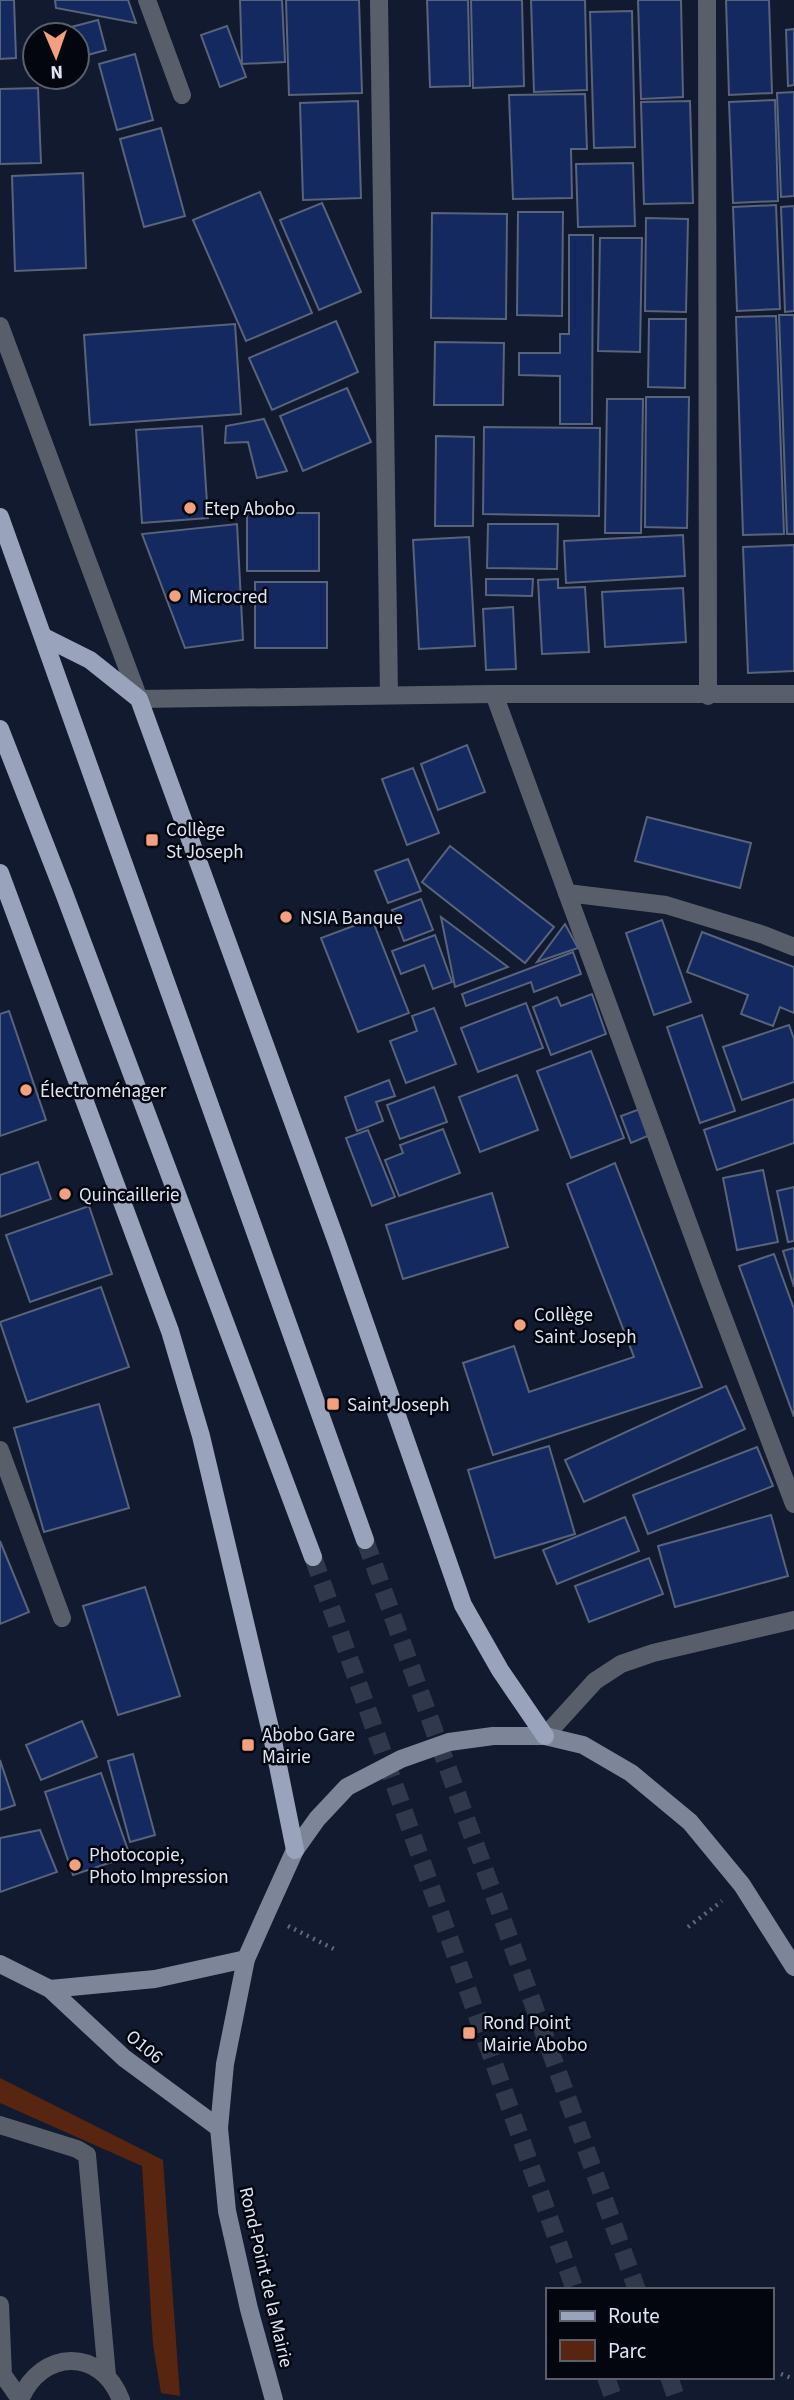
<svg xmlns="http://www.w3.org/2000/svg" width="794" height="2400" font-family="'Source Sans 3',sans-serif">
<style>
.green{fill:#582510}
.building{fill:#14295f;stroke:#58637c;stroke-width:2}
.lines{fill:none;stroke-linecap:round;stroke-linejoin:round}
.primary-tunnel{stroke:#30384c;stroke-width:18;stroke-dasharray:18 9;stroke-linecap:butt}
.path{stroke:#61697b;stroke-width:4.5;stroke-dasharray:2 5;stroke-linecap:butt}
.lane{stroke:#595f6a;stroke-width:18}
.street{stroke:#595f6a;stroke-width:18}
.secondary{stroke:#7d8698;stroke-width:18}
.primary{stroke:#99a4bc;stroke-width:18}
.poi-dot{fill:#f2a080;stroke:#03060e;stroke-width:2.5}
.labels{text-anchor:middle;stroke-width:5;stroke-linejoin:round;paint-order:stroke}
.poi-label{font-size:19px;fill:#dee5f4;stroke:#03060e;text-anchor:start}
.street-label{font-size:19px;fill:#dee5f4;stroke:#03060e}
</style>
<rect width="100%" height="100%" fill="#111a2e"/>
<path class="green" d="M0,2078L163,2160L180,2396L161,2393L153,2345L142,2166L0,2103Z"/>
<g class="building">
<path d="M0,0H14L16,58L0,59Z"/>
<path d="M55,0H128L136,23L56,8Z"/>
<path d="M240,0H282L285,62L242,64Z"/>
<path d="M286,0H359L362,93L289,95Z"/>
<path d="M427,0H468L470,86L430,87Z"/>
<path d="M471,0H522L524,86L473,88Z"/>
<path d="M531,0H585L587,90L534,92Z"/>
<path d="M638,0H681L683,97L641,99Z"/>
<path d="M726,0H769L772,93L729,95Z"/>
<path d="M632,11L635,147L594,148L590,12Z"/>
<path d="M98,20L106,50L77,58V35H57L56,31Z"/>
<path d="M227,26L246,77L220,87L201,35Z"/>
<path d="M794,29V85L788,86L786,30Z"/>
<path d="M135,54L153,120L117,130L99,64Z"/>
<path d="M38,88L41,163L0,164V89Z"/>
<path d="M794,92V196L781,197L777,93Z"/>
<path d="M585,94L587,149H571L572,198L513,199L509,95Z"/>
<path d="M775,100L778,201L733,203L729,102Z"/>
<path d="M358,101L361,198L303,200L300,103Z"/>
<path d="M690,101L693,203L644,204L641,102Z"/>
<path d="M161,128L185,216L144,227L120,139Z"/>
<path d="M633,163L635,226L578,227L576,164Z"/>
<path d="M83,173L86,268L15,271L12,176Z"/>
<path d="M260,192L312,313L246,341L193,220Z"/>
<path d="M322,203L361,292L319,310L280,220Z"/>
<path d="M776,205L780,309L737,311L733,207Z"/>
<path d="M794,206V311L785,312L781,207Z"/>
<path d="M518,212H563L562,316L517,315Z"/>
<path d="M432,213L507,214L506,319L431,318Z"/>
<path d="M646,218L688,219L686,312L645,311Z"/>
<path d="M569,235H593L592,424H560V376L519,375V353H560V334H569Z"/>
<path d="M600,238H642L640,352L598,351Z"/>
<path d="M779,315H794V534H787Z"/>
<path d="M776,316L784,534L743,535L736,317Z"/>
<path d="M649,319H686L685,388L648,387Z"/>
<path d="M336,321L358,372L272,410L249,358Z"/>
<path d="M235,324L241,414L90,425L84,335Z"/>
<path d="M435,342L504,343L503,405H434Z"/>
<path d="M347,388L371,442L303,471L280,416Z"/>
<path d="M646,397H689L687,528L645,527Z"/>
<path d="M607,399H643L641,533H605Z"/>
<path d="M264,419L287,471L257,478L248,442L225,443L226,426Z"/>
<path d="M202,426L208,518L142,523L136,430Z"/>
<path d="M484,427L600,428L599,516L483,514Z"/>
<path d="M436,436L474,437L473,526H435Z"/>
<rect x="247" y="513" width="72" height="58"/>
<path d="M237,524L243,640L185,648L142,534Z"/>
<path d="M488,524H558L557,569L487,568Z"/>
<path d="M683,535L685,576L566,583L564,541Z"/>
<path d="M469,537L475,646L419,649L413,540Z"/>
<path d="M794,545V671L748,673L743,547Z"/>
<path d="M486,579H533L532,596L486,595Z"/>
<path d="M558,579V588L585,587L589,652L542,654L538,580Z"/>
<rect x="255" y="582" width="72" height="66"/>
<path d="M683,588L686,642L605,647L602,592Z"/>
<path d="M513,607L516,669L486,670L483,609Z"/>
<path d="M467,745L485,792L438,810L421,764Z"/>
<path d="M413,768L439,833L407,845L382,779Z"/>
<path d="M647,817L751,843L740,888L635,861Z"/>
<path d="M450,846L554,927L525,963L422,882Z"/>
<path d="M408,859L421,891L388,903L375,871Z"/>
<path d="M421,899L433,930L404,941L392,910Z"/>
<path d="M441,917L508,967L455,987Z"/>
<path d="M372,919L409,1013L358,1032L321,938Z"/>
<path d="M662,920L691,1002L654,1015L626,933Z"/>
<path d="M565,924L578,948L537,962Z"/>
<path d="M702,932L794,967V1013L780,1007L773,1026L741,1014L748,995L687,972Z"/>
<path d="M435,935L452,982L433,989L424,965L401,974L392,951Z"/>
<path d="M573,952L581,974L534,992L531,982L466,1006L462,994Z"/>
<path d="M592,994L606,1034L551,1055L533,1007L557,997L561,1006Z"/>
<path d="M526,1003L543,1048L478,1072L461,1028Z"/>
<path d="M434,1008L456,1064L406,1083L390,1041L417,1031L412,1016Z"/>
<path d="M9,1011L46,1120L0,1136V1014Z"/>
<path d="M702,1015L735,1111L700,1123L667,1027Z"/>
<path d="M789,1025L794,1039V1082L742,1100L723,1047Z"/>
<path d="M591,1051L624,1138L571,1158L537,1071Z"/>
<path d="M517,1075L538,1130L480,1152L459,1097Z"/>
<path d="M389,1080L395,1096L376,1102L383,1121L357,1131L345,1097Z"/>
<path d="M434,1087L447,1122L400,1139L387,1105Z"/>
<path d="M794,1099V1143L717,1170L704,1130Z"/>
<path d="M640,1109L650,1135L631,1143L621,1116Z"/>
<path d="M443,1129L460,1173L399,1196L385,1160L403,1153L400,1145Z"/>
<path d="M368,1130L395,1197L372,1206L346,1138Z"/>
<path d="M38,1162L51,1199L0,1217V1175Z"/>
<path d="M615,1163L702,1387L493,1455L463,1363L514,1346L529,1392L634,1357L567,1184Z"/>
<path d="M763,1170L778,1242L737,1250L723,1178Z"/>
<path d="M794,1187V1241L788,1242L777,1191Z"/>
<path d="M492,1193L508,1247L403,1279L386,1225Z"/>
<path d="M89,1206L112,1274L30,1302L6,1235Z"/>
<path d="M794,1248V1287L783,1251Z"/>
<path d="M774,1254L794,1309V1417L739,1266Z"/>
<path d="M101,1287L129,1367L27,1402L0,1322Z"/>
<path d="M726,1386L745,1429L584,1502L565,1460Z"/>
<path d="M99,1404L129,1508L44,1532L14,1428Z"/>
<path d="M549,1446L575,1534L495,1558L468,1470Z"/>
<path d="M757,1447L773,1486L648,1534L633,1495Z"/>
<path d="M771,1515L788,1576L675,1607L658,1546Z"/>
<path d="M625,1517L639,1551L557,1584L543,1550Z"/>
<path d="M0,1541L29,1612L0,1624Z"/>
<path d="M649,1558L663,1594L589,1622L575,1586Z"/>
<path d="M145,1587L180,1696L118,1715L83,1606Z"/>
<path d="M82,1721L97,1757L41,1780L26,1745Z"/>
<path d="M133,1754L155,1835L130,1842L108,1761Z"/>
<path d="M0,1760L15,1805L0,1810Z"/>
<path d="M101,1773L130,1856L73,1875L45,1792Z"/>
<path d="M40,1830L57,1872L0,1892V1838Z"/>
</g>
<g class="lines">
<g class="primary-tunnel">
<path d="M365,1540L637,2290"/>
<path d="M313,1557L575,2290"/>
<path d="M606,2377L614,2400"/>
<path d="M669,2377L677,2400"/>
</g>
<g class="path">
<path d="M288,1926L334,1949"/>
<path d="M688,1927L722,1901"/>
<path d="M781,2374L794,2379"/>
</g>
<g class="lane">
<path d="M0,2125L77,2149L87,2155L107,2376"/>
<path d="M0,2305L3,2375L20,2399"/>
<path d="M20,2400C41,2349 101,2347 121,2400"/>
</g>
<g class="street">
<path d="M147,0L182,95"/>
<path d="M379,0L389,695"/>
<path d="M707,0L708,696"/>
<path d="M0,326L139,699L494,694H794"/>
<path d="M494,694L711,1285L794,1504"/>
<path d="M567,893L666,905L764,935L794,947"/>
<path d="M0,1450L62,1618"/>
<path d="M545,1736L595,1681L621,1664L653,1653L794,1620"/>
</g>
<g class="secondary">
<path d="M0,1964L50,1989L124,2058L219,2128"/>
<path d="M50,1989L155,1979L246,1959"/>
<path d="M274,2400L249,2309L227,2211L219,2128L225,2064L246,1959L266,1914L295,1850L317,1819L347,1787L401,1759L449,1742L493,1736H545L583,1745L631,1773L690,1822L742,1885L794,1967"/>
</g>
<g class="primary">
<path d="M0,517L365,1540"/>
<path d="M44,637L90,660L139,699L337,1243L463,1605L500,1670L545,1736"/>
<path d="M0,729L64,893L313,1557"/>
<path d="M0,873L170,1331L201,1436L273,1741L295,1850"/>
</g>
</g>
<g class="poi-dot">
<circle cx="190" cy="508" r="7"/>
<circle cx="175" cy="596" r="7"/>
<rect x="145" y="833" width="14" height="14" rx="3.5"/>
<circle cx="286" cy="917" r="7"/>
<circle cx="26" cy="1090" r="7"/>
<circle cx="65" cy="1194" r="7"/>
<circle cx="520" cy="1325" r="7"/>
<rect x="326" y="1397" width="14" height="14" rx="3.5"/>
<rect x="241" y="1738" width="14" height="14" rx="3.5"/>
<circle cx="75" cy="1865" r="7"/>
<rect x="462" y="2026" width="14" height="14" rx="3.5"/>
</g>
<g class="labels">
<g class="poi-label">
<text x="204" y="515">Etep Abobo</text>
<text x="189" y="603">Microcred</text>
<text x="166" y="836">Collège<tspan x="166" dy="22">St Joseph</tspan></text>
<text x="300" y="924">NSIA Banque</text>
<text x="40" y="1097">Électroménager</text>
<text x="79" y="1201">Quincaillerie</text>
<text x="534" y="1321">Collège<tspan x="534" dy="22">Saint Joseph</tspan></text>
<text x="347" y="1411">Saint Joseph</text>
<text x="262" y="1741">Abobo Gare<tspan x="262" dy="22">Mairie</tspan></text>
<text x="89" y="1861">Photocopie,<tspan x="89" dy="22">Photo Impression</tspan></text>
<text x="483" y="2029">Rond Point<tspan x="483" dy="22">Mairie Abobo</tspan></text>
</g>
<g class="street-label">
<text transform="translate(145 2046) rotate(39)" y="7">O106</text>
<text transform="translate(267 2277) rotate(77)" y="7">Rond-Point de la Mairie</text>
</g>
</g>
<rect x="546" y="2288" width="228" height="91" fill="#03060e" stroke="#5b5f6a" stroke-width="2"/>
<rect x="560" y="2311" width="35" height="10" fill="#99a4bc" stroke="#5b5f6a" stroke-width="2"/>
<text x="608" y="2323" font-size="21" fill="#dee5f4">Route</text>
<rect x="560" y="2340" width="35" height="21" fill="#582510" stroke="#5b5f6a" stroke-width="2"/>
<text x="608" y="2358" font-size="21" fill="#dee5f4">Parc</text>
<g transform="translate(56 56) rotate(178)"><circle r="33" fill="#03060e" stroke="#5b5f6a" stroke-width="2"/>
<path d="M0-5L12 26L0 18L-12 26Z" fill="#f2a080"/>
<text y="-10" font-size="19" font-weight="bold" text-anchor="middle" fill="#dee5f4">N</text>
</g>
</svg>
